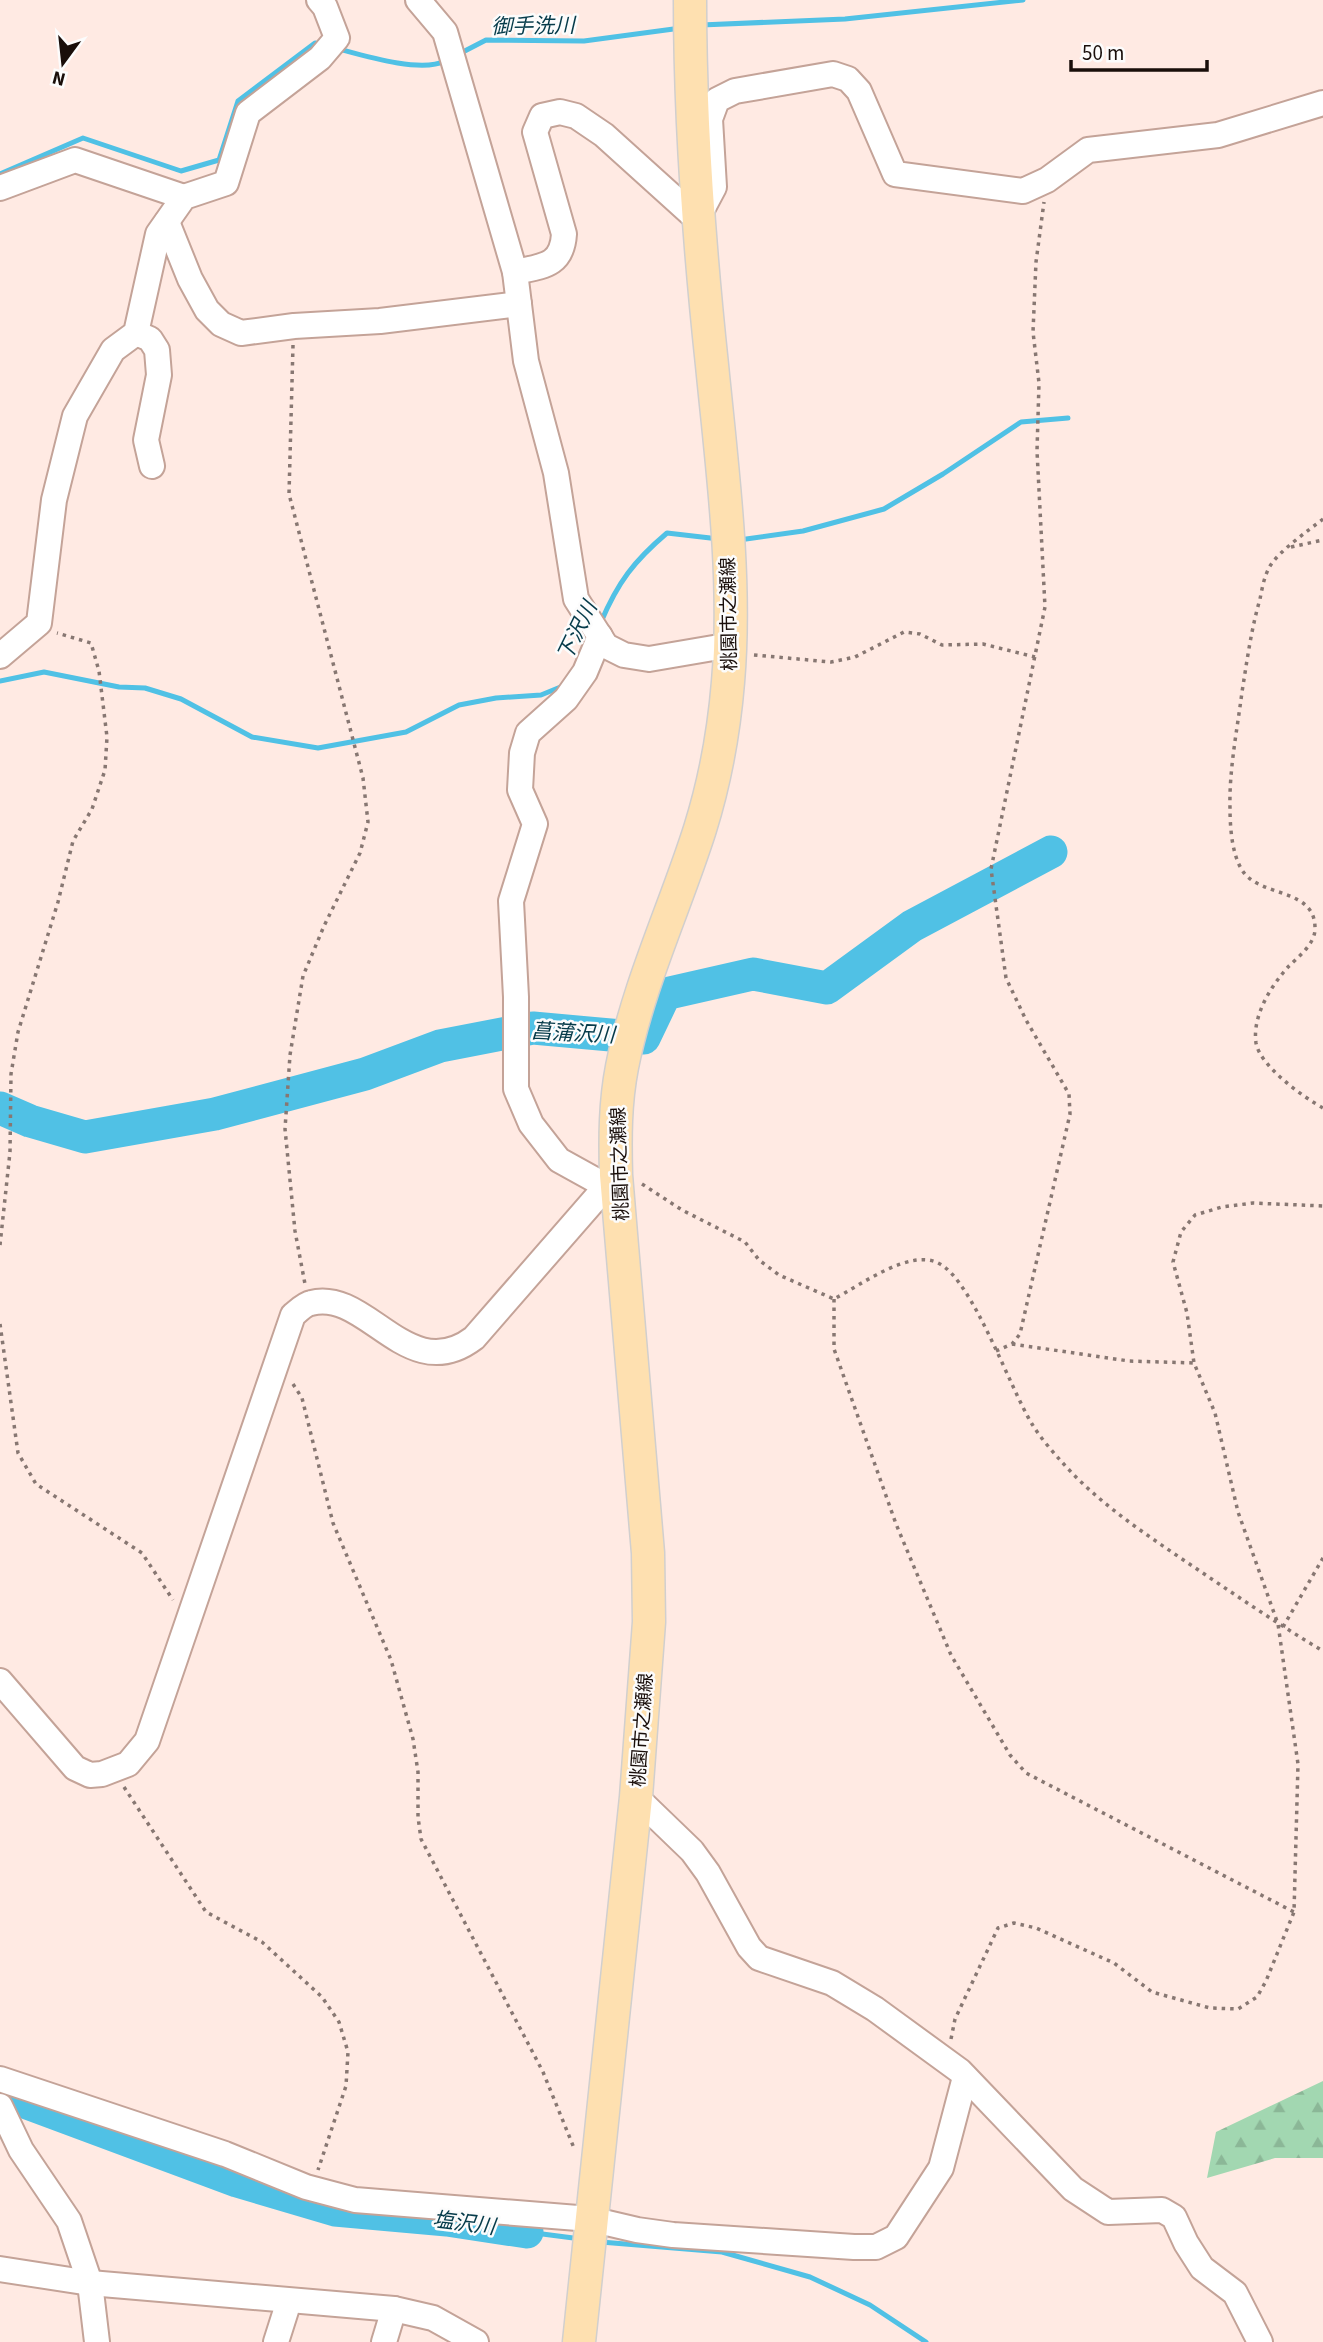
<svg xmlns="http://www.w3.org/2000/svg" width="1323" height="2342" font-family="'Source Sans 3','Noto Sans JP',sans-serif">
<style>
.forest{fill:url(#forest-firs)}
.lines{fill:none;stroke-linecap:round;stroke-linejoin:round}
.stream{stroke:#50c1e5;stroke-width:5}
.river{stroke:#50c1e5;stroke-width:33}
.minor-casing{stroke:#c4a398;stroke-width:28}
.major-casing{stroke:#d1cfce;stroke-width:35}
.path{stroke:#877772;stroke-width:3.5;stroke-dasharray:3.5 5;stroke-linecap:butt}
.minor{stroke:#fff;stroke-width:24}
.major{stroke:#fee0b0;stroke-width:32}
.labels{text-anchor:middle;stroke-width:5;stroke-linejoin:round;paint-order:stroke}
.street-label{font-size:19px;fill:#190e0a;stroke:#fcfcfc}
.water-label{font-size:21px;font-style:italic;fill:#063b4a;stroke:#fcfcfc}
</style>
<defs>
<pattern id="forest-firs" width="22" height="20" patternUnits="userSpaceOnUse" patternTransform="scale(1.75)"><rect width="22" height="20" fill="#a2d7b1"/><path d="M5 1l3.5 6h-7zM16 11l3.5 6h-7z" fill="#8bb797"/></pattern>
</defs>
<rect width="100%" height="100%" fill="#ffeae3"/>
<path class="forest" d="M1323,2081V2158H1275L1207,2178L1216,2132Z"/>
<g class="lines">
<g class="stream">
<path d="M701,25L845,19L1023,0"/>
<path d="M339,49C365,56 421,73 445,61"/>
<path d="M457,55L486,40L584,41L681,28"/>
<path d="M0,174L83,138L181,171L219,160L238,101L315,43L322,45"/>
<path d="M739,540L803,531L884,509L943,474L1021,422L1068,418"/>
<path d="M601,622C618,582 634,561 667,533L719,539"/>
<path d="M0,681L44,672L119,687L145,688L181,699L252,737L318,748L406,732L459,705L496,698L541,695L563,686"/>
<path d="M527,2232L581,2239"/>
<path d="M601,2242L722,2252L810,2277L870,2305L926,2342"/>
</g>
<g class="river">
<path d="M0,1108L30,1121L85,1137L215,1114L365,1074L440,1046L533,1028L644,1038L665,994L753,974L827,988L912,926L1051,852"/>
<path d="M0,2093L237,2181L335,2210L447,2220L527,2232"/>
</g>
<g class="minor-casing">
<g id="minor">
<path d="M418,0L445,32L515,272L526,361L556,473L576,599L606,646L624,655L649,659L731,645"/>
<path d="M0,188L75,160L184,197"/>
<path d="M167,222L190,279L207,310L221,324L241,333L294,326L380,321L519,304"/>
<path d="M515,272C543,266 562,266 564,234L535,132L542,116L560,112L576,116L604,135L697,219L714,187L710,119L717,100L735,91L833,74L848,79L859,91L895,174L1023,191L1047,180L1088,150L1218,135L1323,103"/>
<path d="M136,333L150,339L157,350L159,375L146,440L152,466"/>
<path d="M600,636L585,672L566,699L528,733L522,753L520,790L535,824L511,901L516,997V1089L531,1124L559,1160L606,1186"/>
<path d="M0,656L39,623L54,500L75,416L113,350L136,333L158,234L184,197L226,183L248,113L320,58L337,38L325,7L319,0"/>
<path d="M0,1681L75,1768L90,1775L102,1774L128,1764L147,1741L293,1315C298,1311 305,1304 311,1303C367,1288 408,1388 474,1338L616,1175"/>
<path d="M636,1797L692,1851L708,1873L749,1947L759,1958L832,1983L875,2009L960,2071L1073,2189L1108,2212L1162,2210L1174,2217L1186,2243L1202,2268L1235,2293L1260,2342"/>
<path d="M0,2079L225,2154L306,2187L355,2200L590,2219L637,2230L673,2235L854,2247H876L896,2237L941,2168L965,2077"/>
<path d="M0,2106L21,2150L69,2221L90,2283L97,2342"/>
<path d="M0,2269L90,2283L394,2309L433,2318L476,2342"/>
<path d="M276,2342L289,2301"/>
<path d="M384,2342L394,2309"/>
</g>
</g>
<g class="major-casing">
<path id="major" d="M579,2342L636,1797L649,1622L648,1553L616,1175C615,1138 615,1103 622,1067C638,985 675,908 700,829C715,781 724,731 728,682C737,579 722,467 712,365C699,243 690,122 690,0"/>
</g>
<g class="path">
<path d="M293,345L289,494L363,778L368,822L360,853L324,926L303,976L290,1055L285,1129L295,1231L305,1284"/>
<path d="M1323,519C1308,531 1277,552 1269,568C1264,577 1262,589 1260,599C1251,630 1247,661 1242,692C1237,731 1229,770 1230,808C1230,828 1232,854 1242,870C1259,898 1316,887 1315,929C1315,944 1298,957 1288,967C1271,986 1252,1016 1256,1043C1260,1066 1303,1097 1323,1108"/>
<path d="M1291,547L1323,540"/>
<path d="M754,655L831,662L855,657L904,632L920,634L942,645L983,644L1035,657"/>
<path d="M642,1184L682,1210L745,1242L759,1260L779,1275L834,1299C861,1285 911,1247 940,1264C973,1282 1010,1388 1032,1424C1040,1437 1051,1450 1061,1461C1097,1502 1141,1531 1185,1561C1231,1592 1276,1623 1323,1651"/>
<path d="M0,1245L10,1152L11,1074L18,1032L58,902L73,841L92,809L105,770L107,737L99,671L91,643L57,633"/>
<path d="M834,1299V1349L896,1524L951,1655L1010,1755L1026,1773L1294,1912"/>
<path d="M0,1324L18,1453L36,1484L142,1553L173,1600"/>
<path d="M1012,1344L1129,1361L1194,1363"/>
<path d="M996,1351L1012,1344L1020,1334L1070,1114L1069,1094L1026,1020L1006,978L991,869L1045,607L1037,451L1039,383L1033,332L1036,262L1044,202"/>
<path d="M293,1384L302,1398L333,1523L391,1660L413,1739L418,1772V1817L421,1839L543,2072L574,2148"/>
<path d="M1283,1627L1323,1558"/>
<path d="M124,1787L206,1912L262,1942L322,1997L339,2022L348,2052L346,2086L318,2170"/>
<path d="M951,2039L955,2019L998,1928L1014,1923L1036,1928L1114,1963L1152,1992L1210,2008L1238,2009L1257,1997L1266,1981L1294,1912L1298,1764L1278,1624L1238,1512L1215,1413L1194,1363L1187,1313L1173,1262L1181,1232L1195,1215L1222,1207L1253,1203L1323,1206"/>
</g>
<use href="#minor" class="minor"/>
<use href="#major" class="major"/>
</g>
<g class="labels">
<g class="street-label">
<text transform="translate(728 614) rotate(-91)" y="7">桃園市之瀬線</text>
<text transform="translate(619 1164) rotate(-92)" y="7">桃園市之瀬線</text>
<text transform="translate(641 1730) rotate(-86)" y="7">桃園市之瀬線</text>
</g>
<g class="water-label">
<text transform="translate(533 26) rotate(-1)" y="7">御手洗川</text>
<text transform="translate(577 631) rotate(-64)" y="7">下沢川</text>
<text transform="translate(573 1033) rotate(3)" y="7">菖蒲沢川</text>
<text transform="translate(464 2223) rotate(7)" y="7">塩沢川</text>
</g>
</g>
<g transform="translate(63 63) rotate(195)" stroke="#fcfcfc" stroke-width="5" paint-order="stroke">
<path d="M0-5L12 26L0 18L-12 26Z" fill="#190e0a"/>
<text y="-10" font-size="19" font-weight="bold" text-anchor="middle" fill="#190e0a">N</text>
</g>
<path d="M1071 60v10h136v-10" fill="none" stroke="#190e0a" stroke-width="3.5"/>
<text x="1082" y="60" font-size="21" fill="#190e0a" stroke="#fcfcfc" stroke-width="5" paint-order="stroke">50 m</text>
</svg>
